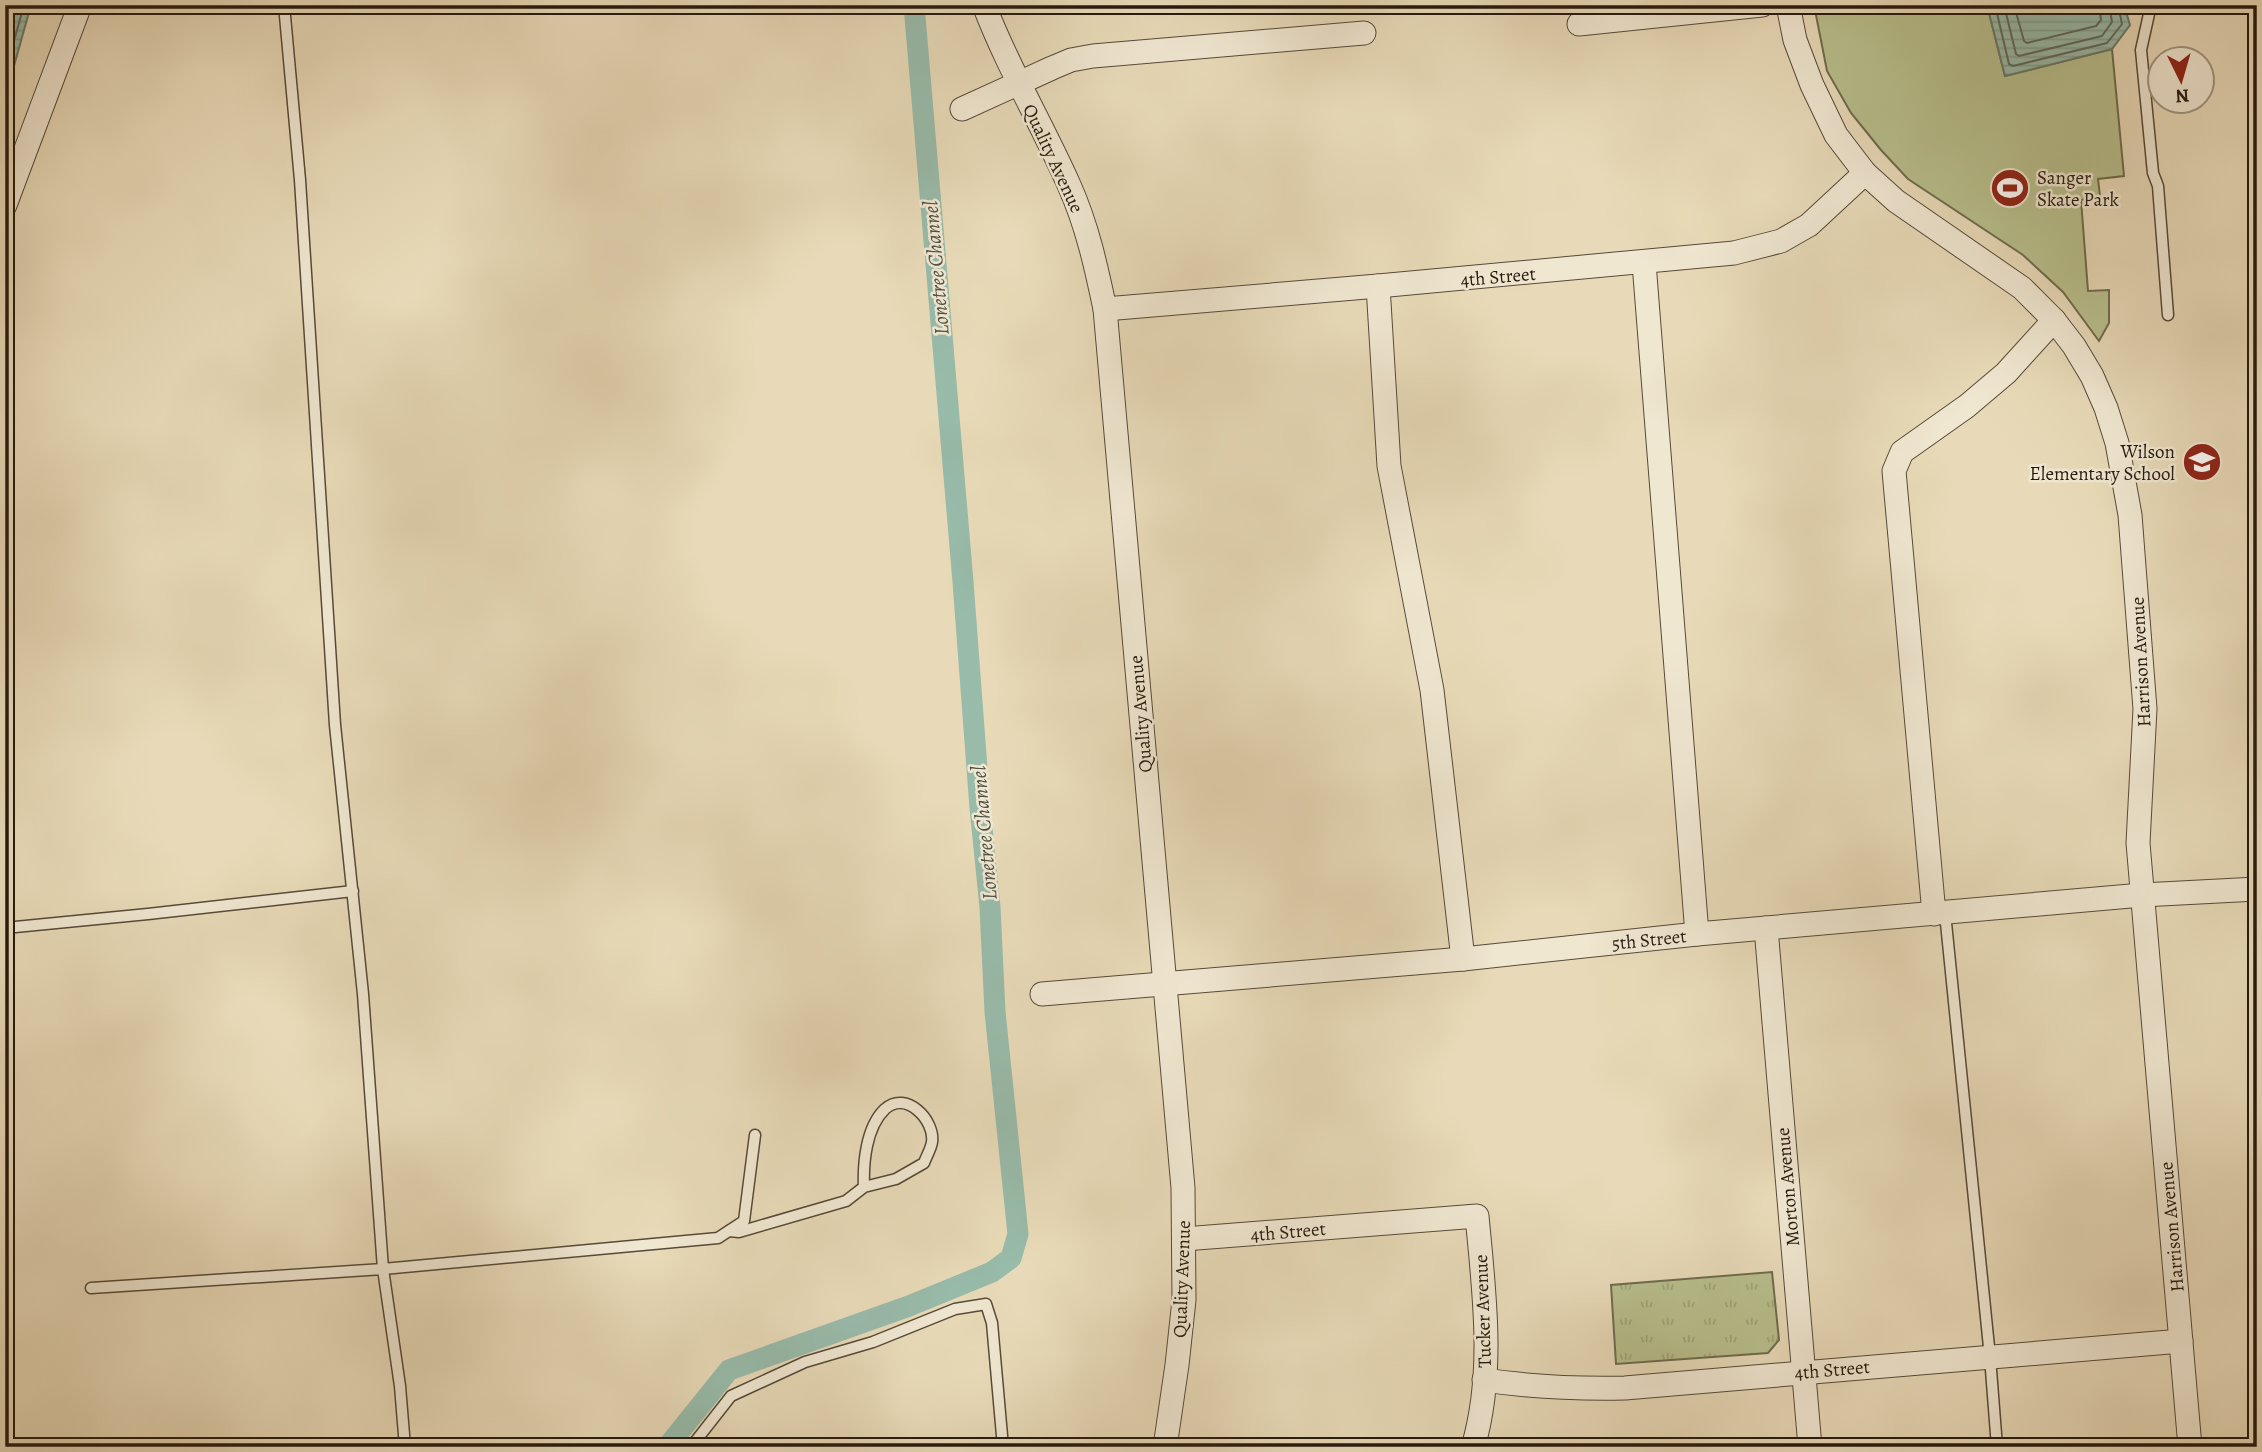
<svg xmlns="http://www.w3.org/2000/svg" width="2262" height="1452" font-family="Alegreya,serif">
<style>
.grass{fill:url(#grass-tufts);stroke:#6f6c4e;stroke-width:2}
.park{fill:#b8bf8d;stroke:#6f6c4e;stroke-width:2}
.water{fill:url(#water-rules);stroke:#6a7b6c;stroke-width:2}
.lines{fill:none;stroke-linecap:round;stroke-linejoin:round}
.shore{stroke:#5f6a5c;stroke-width:2}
.canal{stroke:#98bbaa;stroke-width:21}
.service-casing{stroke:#564a39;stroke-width:13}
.minor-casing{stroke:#564a39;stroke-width:25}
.service{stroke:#f0e7d1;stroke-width:10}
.minor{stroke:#f0e7d1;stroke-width:23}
.labels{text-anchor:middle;stroke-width:5;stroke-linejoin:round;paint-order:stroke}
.street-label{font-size:19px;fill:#261a0f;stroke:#f0e7d1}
.poi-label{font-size:19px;fill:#261a0f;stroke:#f0e7d1;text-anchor:start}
.water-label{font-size:21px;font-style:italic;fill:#4e5245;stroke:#f0e7d1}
</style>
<defs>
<pattern id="grass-tufts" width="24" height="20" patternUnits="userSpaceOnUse" patternTransform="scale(1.75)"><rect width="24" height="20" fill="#b8bf8d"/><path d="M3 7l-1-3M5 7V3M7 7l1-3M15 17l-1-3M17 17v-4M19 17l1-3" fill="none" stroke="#9ea478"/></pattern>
<pattern id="water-rules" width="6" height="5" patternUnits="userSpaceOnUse" patternTransform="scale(1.75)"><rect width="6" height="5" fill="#98bbaa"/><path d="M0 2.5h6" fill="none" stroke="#83a091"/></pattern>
</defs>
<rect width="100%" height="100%" fill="#e8dab8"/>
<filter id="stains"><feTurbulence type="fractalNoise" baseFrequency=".00286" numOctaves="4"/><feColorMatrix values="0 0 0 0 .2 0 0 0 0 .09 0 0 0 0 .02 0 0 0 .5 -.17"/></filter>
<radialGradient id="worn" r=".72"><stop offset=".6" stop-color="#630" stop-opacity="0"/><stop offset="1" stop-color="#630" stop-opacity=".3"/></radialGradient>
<path class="grass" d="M1772,1272L1779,1340L1768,1353L1616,1364L1611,1285Z"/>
<path class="park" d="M1814,5H1987L2005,76L2112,49L2124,176L2098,179L2100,196L2081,200L2088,291L2109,290V323L2099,341L2063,292L2023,255L1908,179L1881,150L1851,113L1827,71Z"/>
<g class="water">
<path d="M5,5H31L5,98Z"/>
<path d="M1987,5H2124L2130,25L2112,49L2005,76Z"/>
</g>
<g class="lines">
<g class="shore">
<path d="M1995,5L2009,64L2013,66L2107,43L2122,24L2118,5"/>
<path d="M2004,5L2016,54L2019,56L2102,36L2112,22L2109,5"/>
<path d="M2014,5L2024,41L2027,43L2096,26L2101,20L2099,5"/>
<path d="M5,73L24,5"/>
</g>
<path class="canal" d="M667,1447L729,1370L909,1306L992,1272L1011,1258L1018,1234L995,1012L990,907L980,808L963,582L914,5"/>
<g class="service-casing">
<g id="service">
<path d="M284,5L300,180L335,725L363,994L383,1269L718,1238L744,1221L755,1135"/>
<path d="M2151,5L2141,50L2153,173L2158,186L2168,315"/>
<path d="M1945,913L1990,1357L1997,1447"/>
<path d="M5,928L148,914L353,891"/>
<path d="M729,1231L739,1232L846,1201L864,1187L896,1179L924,1163C926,1157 931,1149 932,1142C935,1120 906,1090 885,1109C866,1127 863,1163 864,1187"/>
<path d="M91,1288L383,1269L400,1386L405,1447"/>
<path d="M691,1447L731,1396L805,1362L873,1342L955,1309L986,1304L992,1323L1003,1447"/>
</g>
</g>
<g class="minor-casing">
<g id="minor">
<path d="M984,5C1008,68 1042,124 1069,185C1087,225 1096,266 1105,309L1183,1188L1184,1300L1177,1365L1165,1447"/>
<path d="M1788,5L1795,40L1812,85L1836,135L1865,173L1896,201L2022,288L2054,320L2074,346L2092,376L2106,408L2117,443L2130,515L2145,709L2138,843L2190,1447"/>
<path d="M1579,24L1762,5"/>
<path d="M962,109L1052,68L1071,60L1093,56L1364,33"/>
<path d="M5,205L80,5"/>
<path d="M1644,263L1697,934"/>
<path d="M1378,286L1389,466L1432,690L1463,959"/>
<path d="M1105,309L1378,286L1734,253L1781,241L1809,225L1865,173"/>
<path d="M1934,914L1894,471L1902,452L1967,406L2006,373L2054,320"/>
<path d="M1766,928L1810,1447"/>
<path d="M1042,994L1463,959L1697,934L2142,895L2257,889"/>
<path d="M1184,1239L1477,1216C1484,1292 1495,1372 1473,1447"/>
<path d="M1484,1380C1532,1387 1577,1389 1625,1388L2181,1341"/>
</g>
</g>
<use href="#service" class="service"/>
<use href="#minor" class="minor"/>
</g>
<defs>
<g id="stadium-disc" transform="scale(2.0125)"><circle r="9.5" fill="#8f2418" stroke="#f0e7d1"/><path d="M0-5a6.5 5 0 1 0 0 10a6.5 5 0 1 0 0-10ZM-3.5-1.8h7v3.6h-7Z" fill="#fff"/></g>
<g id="school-disc" transform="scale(2.0125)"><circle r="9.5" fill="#8f2418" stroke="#f0e7d1"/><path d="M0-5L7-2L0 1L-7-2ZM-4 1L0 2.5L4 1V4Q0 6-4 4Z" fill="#fff"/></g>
</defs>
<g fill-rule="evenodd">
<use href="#stadium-disc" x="2010" y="188"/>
<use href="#school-disc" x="2202" y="462"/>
</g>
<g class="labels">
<g class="street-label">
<text transform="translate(1054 158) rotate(65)" y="7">Quality Avenue</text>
<text transform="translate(1498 276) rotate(-5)" y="7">4th Street</text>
<text transform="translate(2140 662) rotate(-93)" y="7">Harrison Avenue</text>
<text transform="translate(1140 714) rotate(-95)" y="7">Quality Avenue</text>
<text transform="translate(1649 939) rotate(-6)" y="7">5th Street</text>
<text transform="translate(1787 1187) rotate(-95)" y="7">Morton Avenue</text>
<text transform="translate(2171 1227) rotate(-95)" y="7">Harrison Avenue</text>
<text transform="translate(1288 1231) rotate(-5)" y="7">4th Street</text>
<text transform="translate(1181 1279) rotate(-88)" y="7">Quality Avenue</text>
<text transform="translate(1482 1311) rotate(-92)" y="7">Tucker Avenue</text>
<text transform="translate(1832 1369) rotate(-5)" y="7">4th Street</text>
</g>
<g class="poi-label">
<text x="2037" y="184">Sanger<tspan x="2037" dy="22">Skate Park</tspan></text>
<text x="2175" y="458" text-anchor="end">Wilson<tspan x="2175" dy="22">Elementary School</tspan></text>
</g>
<g class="water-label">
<text transform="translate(936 268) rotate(-95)" y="7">Lonetree Channel</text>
<text transform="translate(984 833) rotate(-95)" y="7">Lonetree Channel</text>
</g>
</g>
<rect width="2262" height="1452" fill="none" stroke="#e8dab8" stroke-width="28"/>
<rect x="7" y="7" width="2248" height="1438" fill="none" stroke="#261a0f" stroke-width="3.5"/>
<rect x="14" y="14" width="2234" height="1424" fill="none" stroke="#261a0f" stroke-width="2"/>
<g transform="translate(2181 80) rotate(175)"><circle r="33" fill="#f0e7d1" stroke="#9f9583" stroke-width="2"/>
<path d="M0-5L12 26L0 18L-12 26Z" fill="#8f2418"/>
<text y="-10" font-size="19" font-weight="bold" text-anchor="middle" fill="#261a0f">N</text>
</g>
<rect width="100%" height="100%" filter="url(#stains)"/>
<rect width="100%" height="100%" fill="url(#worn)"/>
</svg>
